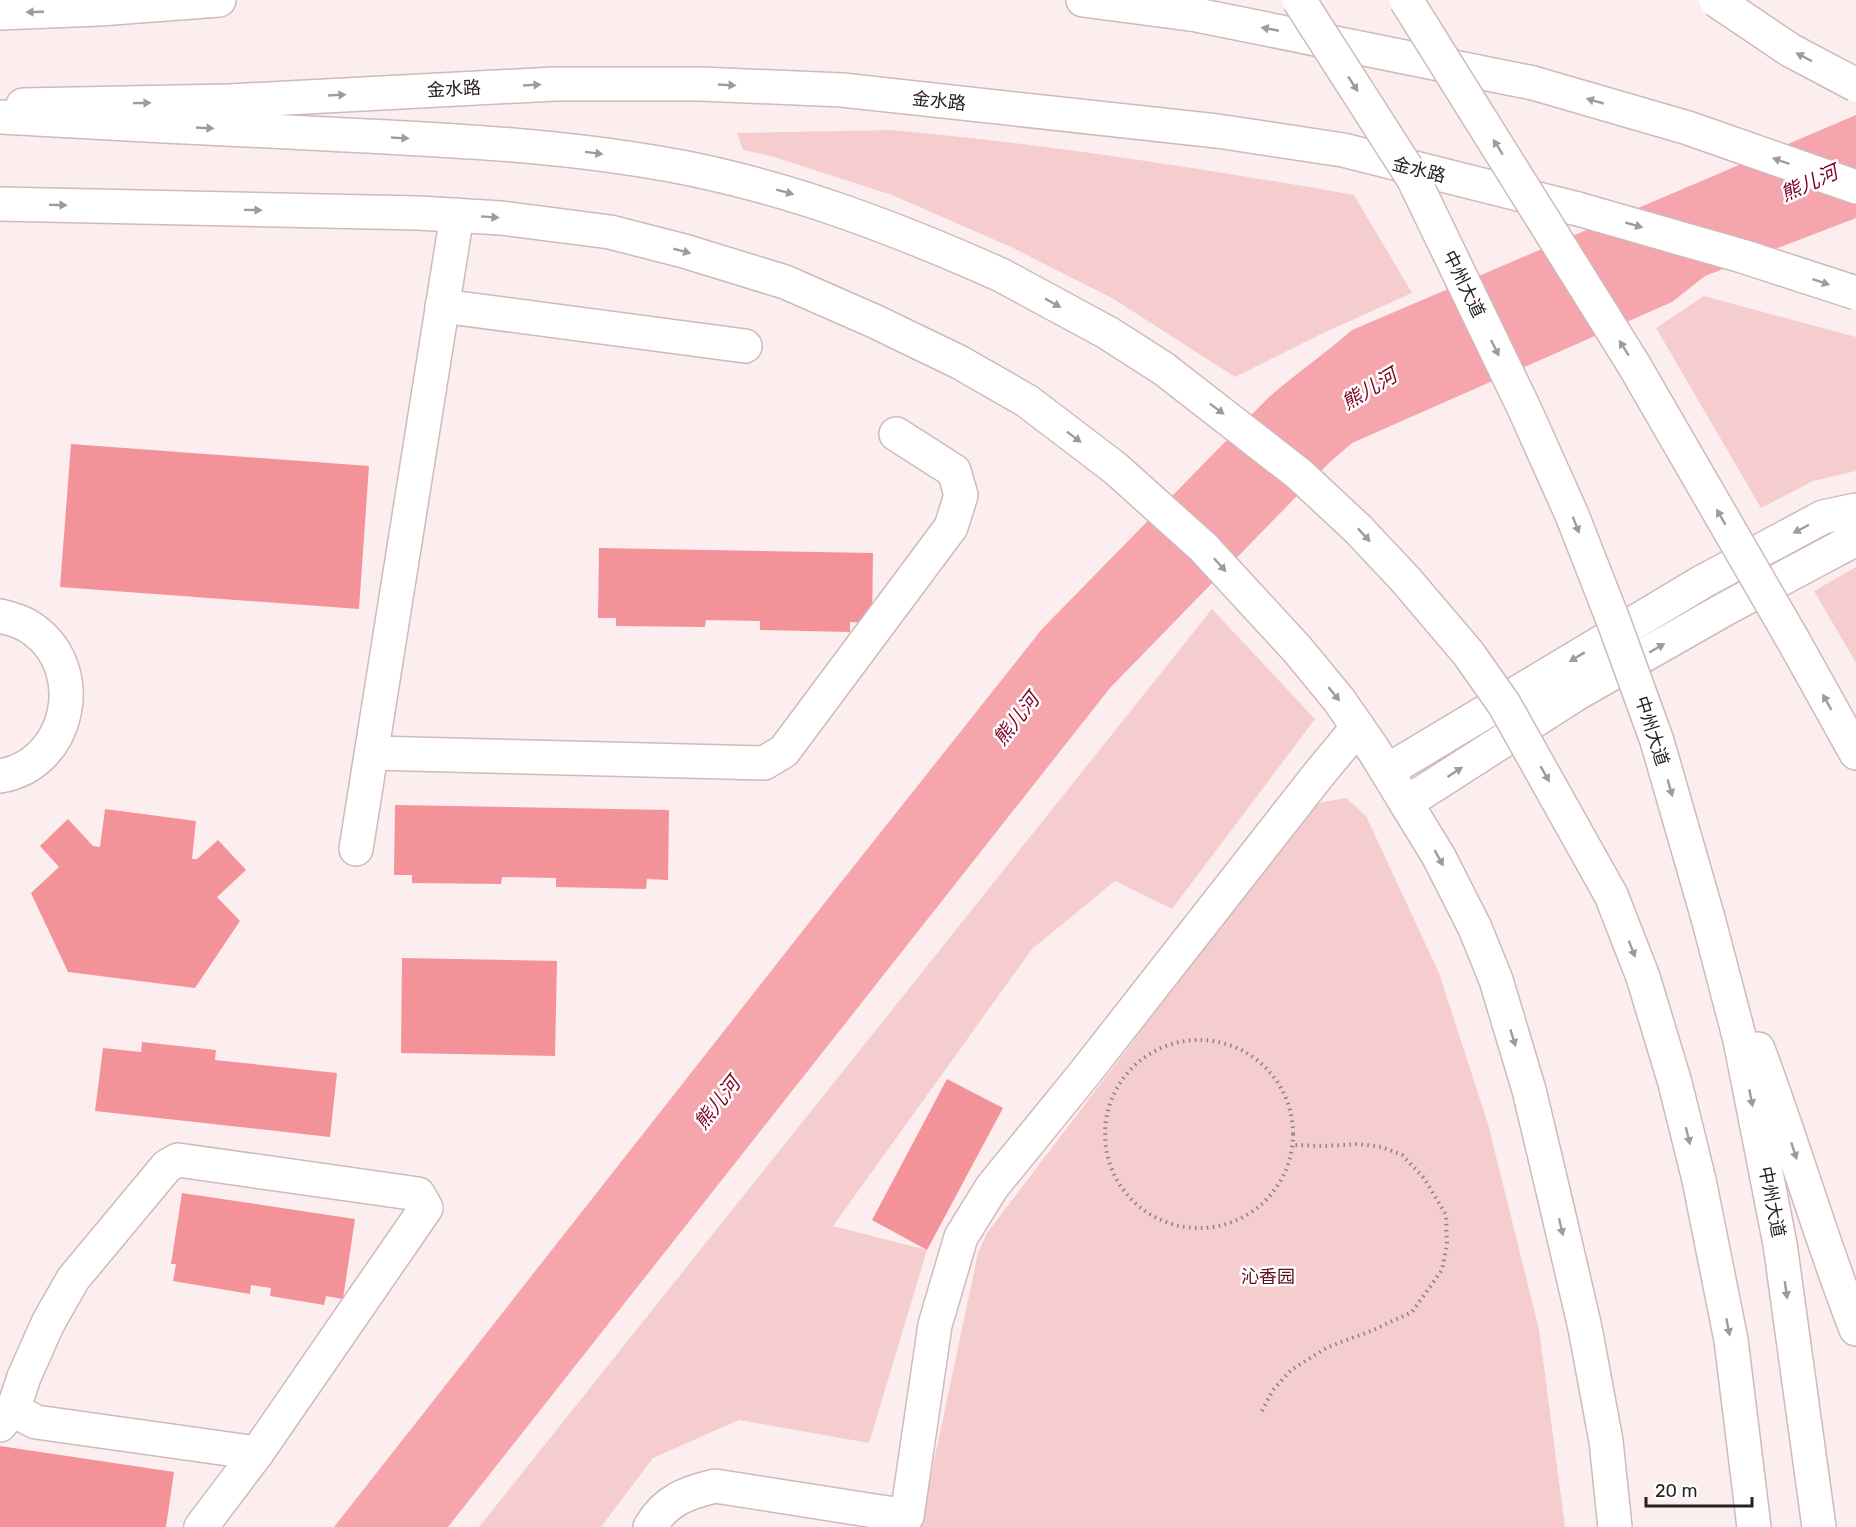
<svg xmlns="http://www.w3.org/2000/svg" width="1856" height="1527" font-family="Rubik,'Noto Sans SC',sans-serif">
<rect width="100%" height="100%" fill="#fceeee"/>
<!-- green -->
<g fill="#f6cdcf">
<path d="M890,130C1047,144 1200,168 1354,195L1412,293L1319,335L1235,377L1112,298L1011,247L892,195L771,156L743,150L737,133Z"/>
<polygon points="1704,296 1856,337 1856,471 1813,481 1761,508 1656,328"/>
<polygon points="1856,567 1856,663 1814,591"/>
<polygon points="1212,609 1315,719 1172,909 1115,881 1032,949 833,1226 927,1250 869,1443 739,1420 653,1458 601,1527 479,1527"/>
<polygon points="1346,798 1366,816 1439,973 1488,1124 1539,1329 1565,1527 920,1527 978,1253 987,1233 1302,819 1318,803"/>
</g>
<!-- water -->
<path fill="#f5a5ab" d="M1856,115V218L1705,276L1672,302L1352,443L1329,463L1110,688L448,1527H334L823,905L1042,629L1268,398C1295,374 1325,354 1352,330Z"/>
<!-- building -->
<g fill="#f4929a">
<polygon points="71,444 369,466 359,609 60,587"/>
<polygon points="599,548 873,553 872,623 850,622 850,632 760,630 760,621 706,620 705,627 616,626 616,618 598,618"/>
<polygon points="395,805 669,810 668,880 647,879 646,889 556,887 556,878 502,877 501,884 412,883 412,875 394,875"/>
<polygon points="105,809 196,821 192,859 197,859 218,840 246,870 217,897 240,921 195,988 68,972 31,893 59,867 40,846 68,819 93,846 100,847"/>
<polygon points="402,958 557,961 555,1056 401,1053"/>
<polygon points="142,1042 216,1050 215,1060 337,1073 330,1137 95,1111 103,1048 141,1052"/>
<polygon points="947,1079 1003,1108 927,1250 872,1220"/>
<polygon points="182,1193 355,1219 343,1299 326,1296 324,1305 270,1296 271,1288 251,1285 250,1294 173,1281 176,1264 171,1264"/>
<polygon points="0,1446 174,1472 166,1527 0,1527"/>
</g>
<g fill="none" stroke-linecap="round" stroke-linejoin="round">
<defs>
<g id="minor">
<polyline points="0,204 418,213 501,218 610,232 684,251 785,282 874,321 959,362 1027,401 1115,468 1203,547 1297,649 1339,700 1373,749 1439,857 1475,928 1496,980 1529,1090 1555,1199 1585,1328 1606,1441 1615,1527"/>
<polyline points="442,306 745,346"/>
<path d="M0,616C12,619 24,622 34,630C90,671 69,765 0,776"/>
<polyline points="372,753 764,763 784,751 951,527 961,495 954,471 896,434"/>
<polyline points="1387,771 1702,582 1823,517 1856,510"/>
<polyline points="1406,803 1576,694 1725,609 1856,539"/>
<polyline points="356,849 457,215"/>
<polyline points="13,1410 36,1422 257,1453"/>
<polyline points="0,1425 13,1410 24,1377 48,1323 73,1279 167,1166 178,1160 418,1194 426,1208 257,1453 201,1527"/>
<path d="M650,1527C666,1500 686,1493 715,1486L907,1516L935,1325L961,1237L992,1187L1084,1074L1319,774L1358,727"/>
</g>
<g id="major">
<polyline points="1083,0 1197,15 1533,83"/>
<polyline points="0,13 99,9 219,0"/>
<polyline points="23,105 229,101 555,84 701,84 842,90 1217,131 1343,150 1578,209"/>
</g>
<g id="highway">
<path d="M0,117C109,123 219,129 328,134C448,140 568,145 686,168C796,190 900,230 1001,275"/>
<polyline points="1793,640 1856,753"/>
<polyline points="1611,895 1643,977 1675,1083 1699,1180 1731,1340 1754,1527"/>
<polyline points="1708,918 1740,1040 1780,1244 1819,1527"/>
<path d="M1758,1049C1793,1142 1820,1237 1856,1329"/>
</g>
</defs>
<!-- minor casing -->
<use href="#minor" stroke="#d0b9ba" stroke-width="36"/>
<!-- major casing -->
<use href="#major" stroke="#d0b9ba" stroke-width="36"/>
<!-- highway casing -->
<use href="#highway" stroke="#d0b9ba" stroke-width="36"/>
<!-- path -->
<g stroke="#8d8282" stroke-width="4" stroke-dasharray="1.5 4.5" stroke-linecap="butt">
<circle cx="1199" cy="1134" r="94"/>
<polyline points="1262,1411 1273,1390 1291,1370 1328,1347 1371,1331 1412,1312 1442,1270 1447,1244 1446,1215 1424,1178 1402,1155 1382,1147 1358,1144 1325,1146 1293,1145"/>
</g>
<!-- minor -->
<use href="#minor" stroke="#fff" stroke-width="33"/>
<!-- major -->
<use href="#major" stroke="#fff" stroke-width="33"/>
<!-- highway -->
<use href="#highway" stroke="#fff" stroke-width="33"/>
<defs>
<g id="major-bridge">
<polyline points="1533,83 1688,128 1856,187"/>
<polyline points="1578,209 1742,256 1856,293"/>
</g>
<g id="highway-bridge">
<polyline points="1299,0 1413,178 1524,408 1572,515 1615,625 1657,741 1708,918"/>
<polyline points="1406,0 1634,365 1793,640"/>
<polyline points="1716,0 1790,50 1856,85"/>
<polyline points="1001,275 1108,333 1164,369 1299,474 1358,529 1405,579 1468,653 1504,704 1611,895"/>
</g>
</defs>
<!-- major-bridge casing -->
<use href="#major-bridge" stroke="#d0b9ba" stroke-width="36" stroke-linecap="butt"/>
<!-- highway-bridge casing -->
<use href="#highway-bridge" stroke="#d0b9ba" stroke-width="36" stroke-linecap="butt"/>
<!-- major-bridge -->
<use href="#major-bridge" stroke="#fff" stroke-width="33"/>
<!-- highway-bridge -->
<use href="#highway-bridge" stroke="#fff" stroke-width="33"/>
</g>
<!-- one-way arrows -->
<defs><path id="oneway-solid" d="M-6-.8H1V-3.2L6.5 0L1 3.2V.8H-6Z" transform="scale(1.5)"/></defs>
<g fill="#9f9b9b">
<use href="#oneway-solid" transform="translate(35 12) rotate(178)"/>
<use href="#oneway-solid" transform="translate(1270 29) rotate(-169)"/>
<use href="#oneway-solid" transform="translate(1804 57) rotate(-152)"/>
<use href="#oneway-solid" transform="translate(1353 84) rotate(57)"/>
<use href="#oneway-solid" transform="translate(532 85) rotate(-3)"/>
<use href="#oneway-solid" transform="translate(727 85) rotate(3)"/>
<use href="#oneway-solid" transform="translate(337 95) rotate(-3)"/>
<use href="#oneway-solid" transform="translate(1595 101) rotate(-164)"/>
<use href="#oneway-solid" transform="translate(142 103) rotate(-1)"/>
<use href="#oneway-solid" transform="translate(205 128) rotate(3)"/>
<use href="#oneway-solid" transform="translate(400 138) rotate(3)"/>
<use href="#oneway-solid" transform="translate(1498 147) rotate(-122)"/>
<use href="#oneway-solid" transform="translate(594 153) rotate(7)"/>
<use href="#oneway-solid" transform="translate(1781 161) rotate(-161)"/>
<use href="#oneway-solid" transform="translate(785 192) rotate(15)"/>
<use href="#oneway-solid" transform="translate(58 205) rotate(1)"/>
<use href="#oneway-solid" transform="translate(253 210) rotate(1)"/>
<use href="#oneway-solid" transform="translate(490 217) rotate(4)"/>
<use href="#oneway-solid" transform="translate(1634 225) rotate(16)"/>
<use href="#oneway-solid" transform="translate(682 251) rotate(15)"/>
<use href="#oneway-solid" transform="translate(1821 282) rotate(18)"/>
<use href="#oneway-solid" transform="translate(1053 303) rotate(29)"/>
<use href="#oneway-solid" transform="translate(1495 348) rotate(64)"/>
<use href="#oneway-solid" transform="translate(1624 348) rotate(-122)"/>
<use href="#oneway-solid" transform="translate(1217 409) rotate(37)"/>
<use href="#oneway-solid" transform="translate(1074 437) rotate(37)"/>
<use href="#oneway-solid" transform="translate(1721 517) rotate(-120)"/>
<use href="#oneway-solid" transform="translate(1576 525) rotate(69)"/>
<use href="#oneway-solid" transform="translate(1801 529) rotate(152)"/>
<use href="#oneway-solid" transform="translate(1364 535) rotate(47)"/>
<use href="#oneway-solid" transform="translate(1220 565) rotate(48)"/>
<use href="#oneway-solid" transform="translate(1657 648) rotate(-30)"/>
<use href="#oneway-solid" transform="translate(1577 657) rotate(149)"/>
<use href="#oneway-solid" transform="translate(1334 694) rotate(51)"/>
<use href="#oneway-solid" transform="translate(1827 702) rotate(-119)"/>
<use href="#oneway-solid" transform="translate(1455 772) rotate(-33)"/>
<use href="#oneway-solid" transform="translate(1545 774) rotate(60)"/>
<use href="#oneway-solid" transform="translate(1670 788) rotate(74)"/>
<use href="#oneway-solid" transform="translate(1439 858) rotate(61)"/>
<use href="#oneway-solid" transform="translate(1632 949) rotate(69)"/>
<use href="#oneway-solid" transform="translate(1513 1038) rotate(73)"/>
<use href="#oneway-solid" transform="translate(1751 1098) rotate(79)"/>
<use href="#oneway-solid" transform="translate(1688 1136) rotate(76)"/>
<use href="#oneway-solid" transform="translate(1794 1151) rotate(72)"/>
<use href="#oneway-solid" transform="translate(1561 1227) rotate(77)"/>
<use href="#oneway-solid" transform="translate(1786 1290) rotate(82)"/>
<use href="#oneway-solid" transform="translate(1728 1327) rotate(79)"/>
</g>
<g text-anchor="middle" stroke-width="5" stroke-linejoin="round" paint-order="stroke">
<!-- street labels -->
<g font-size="18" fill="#292121" stroke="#fff">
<text transform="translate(454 89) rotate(-3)" y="6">金水路</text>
<text transform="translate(939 101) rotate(6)" y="6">金水路</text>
<text transform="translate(1419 170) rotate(14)" y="6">金水路</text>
<text transform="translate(1464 284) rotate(64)" y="6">中州大道</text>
<text transform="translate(1652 731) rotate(72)" y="6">中州大道</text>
<text transform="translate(1772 1202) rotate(79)" y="6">中州大道</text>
</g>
<!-- park labels -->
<g font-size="18" fill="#630a1f" stroke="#fff">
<text x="1268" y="1283">沁香园</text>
</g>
<!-- water labels -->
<g font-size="20" font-style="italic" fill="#7c0025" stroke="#fff">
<text transform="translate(1809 183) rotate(-24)" y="7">熊儿河</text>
<text transform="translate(1369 389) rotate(-31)" y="7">熊儿河</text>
<text transform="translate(1016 719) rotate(-52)" y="7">熊儿河</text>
<text transform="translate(717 1103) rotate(-52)" y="7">熊儿河</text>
</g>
</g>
<!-- scale -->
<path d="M1646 1497v9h106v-9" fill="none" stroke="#292121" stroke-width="3"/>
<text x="1655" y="1497" font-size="18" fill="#292121" stroke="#ffffff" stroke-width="4.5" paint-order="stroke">20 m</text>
</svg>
